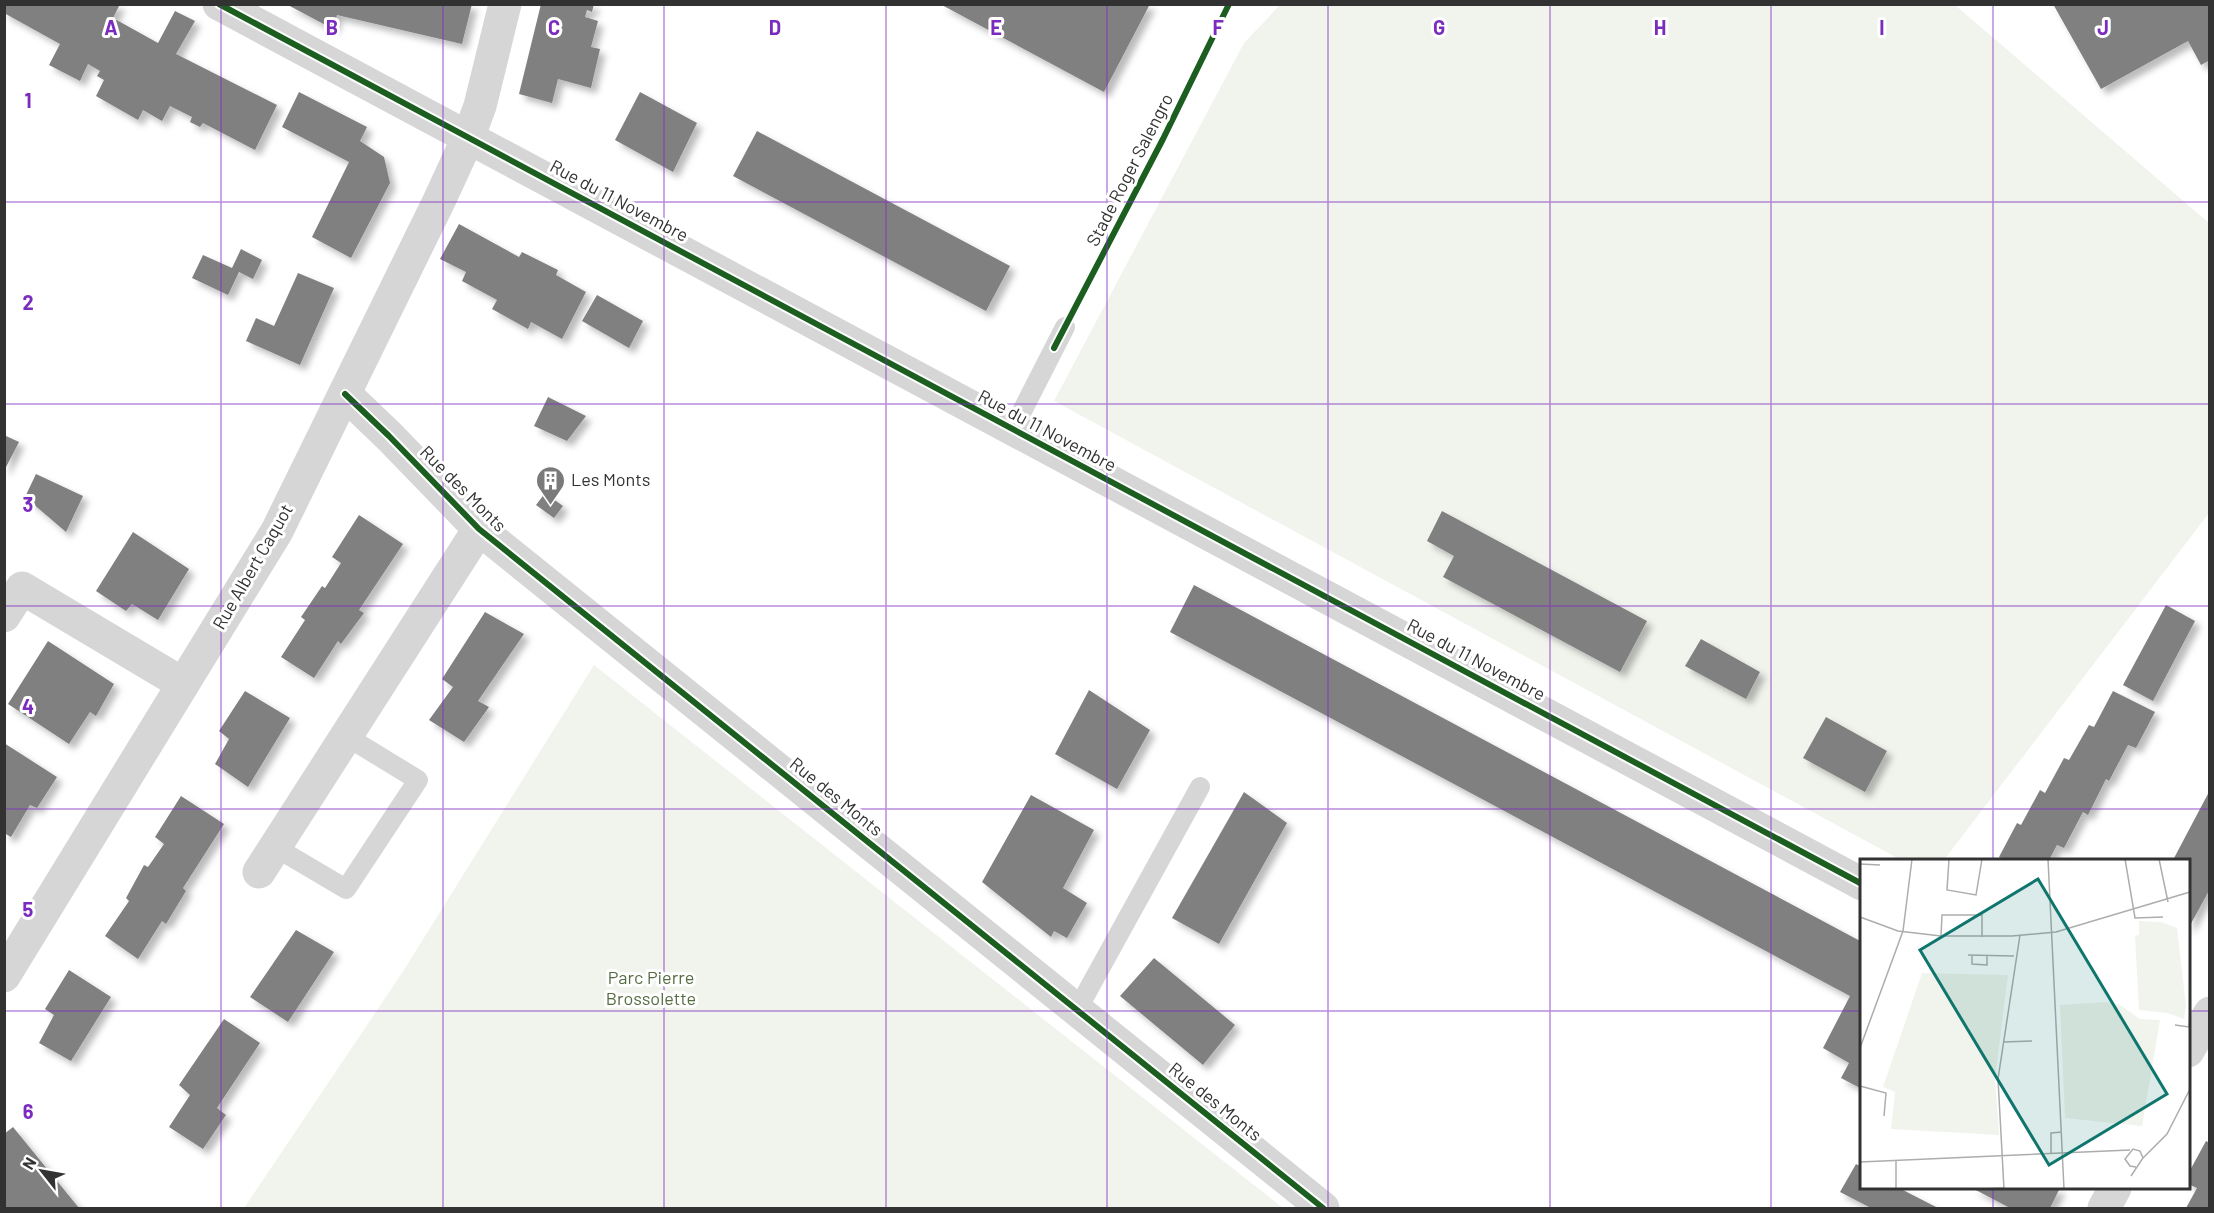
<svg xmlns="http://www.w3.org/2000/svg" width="2214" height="1213" font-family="Barlow,sans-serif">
<defs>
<filter id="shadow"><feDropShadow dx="5.5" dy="5.5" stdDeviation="3" flood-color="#0004"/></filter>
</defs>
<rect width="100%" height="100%" fill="#fff"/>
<!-- green -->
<g fill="#f1f4ed">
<polygon points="1280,5 1955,5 2209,223 2209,513 1944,860 1901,860 1054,401 1244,43"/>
<polygon points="594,665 1283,1208 244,1208 402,973"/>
</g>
<!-- building -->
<g fill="#808080" filter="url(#shadow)">
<polygon points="4,4 120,4 113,18 158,43 175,11 195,21 176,54 277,105 255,150 203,123 200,127 190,122 192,117 170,106 162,121 143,110 138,120 96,96 104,80 97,76 100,71 88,64 80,81 49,65 60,44 4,13"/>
<polygon points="286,4 472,4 462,44 337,15 333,29"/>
<polygon points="541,4 594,4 592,12 587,10 585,17 598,21 591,47 600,49 591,88 558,79 552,103 519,94"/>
<polygon points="940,4 1150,4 1104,92"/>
<polygon points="2053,4 2210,4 2210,60 2201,65 2188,41 2101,89"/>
<polygon points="299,92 367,127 360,141 384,157 390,183 351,258 312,237 349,162 282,127"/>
<polygon points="640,92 697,123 673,172 615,140"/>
<polygon points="757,131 1010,266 986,311 733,176"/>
<polygon points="459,224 519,257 522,252 558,270 556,275 586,292 562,339 531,322 528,329 492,309 497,300 462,281 466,272 440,259"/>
<polygon points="241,249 262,260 253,279 239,272 228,295 192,278 203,255 232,268"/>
<polygon points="298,273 334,288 300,365 246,341 256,318 274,326"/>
<polygon points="597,295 643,321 629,348 582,321"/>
<polygon points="548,397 586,416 567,441 534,426"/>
<polygon points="4,435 19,442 4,471"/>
<polygon points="36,474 83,496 66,532 25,497"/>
<polygon points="545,493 563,506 554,518 536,505"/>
<polygon points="1442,511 1647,621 1620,672 1443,577 1454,556 1427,541"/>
<polygon points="359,515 403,544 359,610 364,613 341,644 338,641 314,678 281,657 305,620 301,617 322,586 325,588 341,563 332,557"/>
<polygon points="133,532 189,569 158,620 132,604 126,611 96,591"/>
<polygon points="1194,585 1862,942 1862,1089 1841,1078 1849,1063 1823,1048 1850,996 1170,632"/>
<polygon points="2166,605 2195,621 2153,701 2123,685"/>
<polygon points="485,612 524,634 478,701 489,707 464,742 429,720 453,687 442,679"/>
<polygon points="1701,639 1760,672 1746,699 1685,666"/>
<polygon points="48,641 114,684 96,716 90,712 69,744 8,704"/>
<polygon points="1089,690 1150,730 1117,789 1055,754"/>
<polygon points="245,691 290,718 248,787 215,764 229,739 219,731"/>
<polygon points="2113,691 2155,712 2136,748 2128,745 2109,781 2106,779 2088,815 2083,812 2064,848 2057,845 2049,860 2005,860 1999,857 2017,823 2021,825 2040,790 2045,793 2064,758 2069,760 2089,725 2094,727"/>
<polygon points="1826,717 1887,751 1865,792 1803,758"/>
<polygon points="4,743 57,777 37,808 30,805 11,837 4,833"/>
<polygon points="2210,790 2210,889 2188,929 2188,860 2173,860"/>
<polygon points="1244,792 1287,823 1219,944 1172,918"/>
<polygon points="1031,795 1094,830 1063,888 1087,903 1067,938 1054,931 1051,937 982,882"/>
<polygon points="181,796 224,824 183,888 186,891 166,924 162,921 138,959 105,936 129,901 126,898 144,865 148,867 164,844 155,837"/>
<polygon points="296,930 334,952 288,1022 250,997"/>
<polygon points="1154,958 1235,1025 1203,1065 1120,996"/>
<polygon points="69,970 111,997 71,1061 39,1043 54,1015 45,1009"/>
<polygon points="224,1019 260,1043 217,1108 226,1115 203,1149 169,1127 190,1095 179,1085"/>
<polygon points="13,1127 70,1197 79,1208 4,1208 4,1134"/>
<polygon points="2206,1141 2210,1143 2210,1208 2186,1208 2197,1188 2188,1184 2188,1174"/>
<polygon points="1856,1164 1862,1167 1862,1188 1899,1188 1938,1208 1871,1208 1840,1192"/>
<polygon points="1972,1188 2060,1188 2050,1208 2010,1208"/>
</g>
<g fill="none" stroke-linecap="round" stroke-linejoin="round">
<!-- service -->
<g stroke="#d6d6d6" stroke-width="20">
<polyline points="1013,429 1065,327"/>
<polyline points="275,847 346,889 418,780 346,736"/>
<polyline points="1077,1010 1200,787"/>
</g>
<!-- minor -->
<g stroke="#d6d6d6" stroke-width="33">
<polyline points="219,4 1862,884"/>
<polyline points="345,394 389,436 479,529 1323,1208"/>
<polyline points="4,616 22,588 183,684"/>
<polyline points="259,872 479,529"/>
<polyline points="4,976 277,531 439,201 468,138 480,106 505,4"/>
<polyline points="2188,1051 2210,1013"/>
<polyline points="2104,1208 2115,1188"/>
</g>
<defs>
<g id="cycleway">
<polyline points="219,4 1862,884"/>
<polyline points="1054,348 1163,139 1229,4"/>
<polyline points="345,394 389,436 479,529 1323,1208"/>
</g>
</defs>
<!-- cycleway casing -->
<use href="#cycleway" stroke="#fff" stroke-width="10"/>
<!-- cycleway -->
<use href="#cycleway" stroke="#1b5e20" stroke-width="6"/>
</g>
<!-- grid -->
<path fill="none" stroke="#7b2cbf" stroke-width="1.5" stroke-opacity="0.55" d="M221,4V1208M443,4V1208M664,4V1208M886,4V1208M1107,4V1208M1328,4V1208M1550,4V1208M1771,4V1208M1993,4V860M4,202H2210M4,404H2210M4,606H2210M4,809H2210M4,1011H1862M2188,1011H2210M1993,1188V1208"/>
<!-- icons -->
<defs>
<symbol id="building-pin" viewBox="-11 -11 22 30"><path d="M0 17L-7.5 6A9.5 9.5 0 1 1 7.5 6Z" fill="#7a7a7a" stroke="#fff"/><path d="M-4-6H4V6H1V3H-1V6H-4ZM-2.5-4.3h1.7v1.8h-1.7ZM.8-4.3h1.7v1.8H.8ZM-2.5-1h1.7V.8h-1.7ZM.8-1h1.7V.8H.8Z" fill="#fff"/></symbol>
</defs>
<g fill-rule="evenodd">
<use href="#building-pin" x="534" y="464" width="33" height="45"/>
</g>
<g text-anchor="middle" stroke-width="6" stroke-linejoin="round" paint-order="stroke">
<!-- street labels -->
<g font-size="18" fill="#323232" stroke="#fff">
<text transform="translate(1130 170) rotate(-63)" y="6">Stade Roger Salengro</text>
<text transform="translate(619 201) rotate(28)" y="6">Rue du 11 Novembre</text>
<text transform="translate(1047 431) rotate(28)" y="6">Rue du 11 Novembre</text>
<text transform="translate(463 489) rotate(45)" y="6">Rue des Monts</text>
<text transform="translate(253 567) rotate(-60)" y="6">Rue Albert Caquot</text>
<text transform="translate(1476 660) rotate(28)" y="6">Rue du 11 Novembre</text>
<text transform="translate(836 797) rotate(39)" y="6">Rue des Monts</text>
<text transform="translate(1215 1102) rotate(39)" y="6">Rue des Monts</text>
</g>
<!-- poi labels -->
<g font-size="18" fill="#323232" stroke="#fff" text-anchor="start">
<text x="571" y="486">Les Monts</text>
</g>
<!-- park labels -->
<g font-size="18" fill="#566c42" stroke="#fff">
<text x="651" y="984">Parc Pierre<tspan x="651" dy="21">Brossolette</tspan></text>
</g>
</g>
<!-- overview -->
<g transform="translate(1860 859)">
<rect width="330" height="330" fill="#fff"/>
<path d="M279,62L301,63L317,69L326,147L324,160L307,154L279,151L275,77L279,76ZM62,114L148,116L135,219L139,276L31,270L35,233L23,228ZM246,143L260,146L280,160L300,161L282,267L205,259L200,146Z" fill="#f1f4ed"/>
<path fill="none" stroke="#adadad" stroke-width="1.5" d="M89,0L87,31L116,36L122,0M188,0L204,330M265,0L275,59L303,58M299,0L308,43M0,5L20,6M0,58L38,72L81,77H152L196,73L330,33M81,77L82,56H122V78M108,96L154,97M112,96V105L127,106V96M315,166L329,168L330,156M143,183L172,182M0,189L43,72L52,0M0,227L26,234L24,257M191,294V274L202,273M283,299L307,275L330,230M0,303L270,291M271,317L283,299L280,292L273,290L265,300L270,307L276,308M36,330V302M122,330L144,329M144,330L138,220L160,76"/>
<path fill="#0f766e" fill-opacity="0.15" stroke="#0f766e" stroke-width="3" d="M178,20L307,235L189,306L60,91Z"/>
<rect width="330" height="330" fill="none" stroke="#323232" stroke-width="3"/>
</g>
<g font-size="20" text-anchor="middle" font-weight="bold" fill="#7b2cbf" stroke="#fff" stroke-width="6" stroke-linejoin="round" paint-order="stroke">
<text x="111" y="35">A</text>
<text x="332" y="35">B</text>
<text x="554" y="35">C</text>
<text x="775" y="35">D</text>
<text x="996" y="35">E</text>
<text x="1218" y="35">F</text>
<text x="1439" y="35">G</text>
<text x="1660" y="35">H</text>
<text x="1882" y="35">I</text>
<text x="2103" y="35">J</text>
<text x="28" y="108">1</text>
<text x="28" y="310">2</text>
<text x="28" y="512">3</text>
<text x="28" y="714">4</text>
<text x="28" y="917">5</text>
<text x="28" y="1119">6</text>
</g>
<!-- border -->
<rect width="2214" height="1213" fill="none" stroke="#323232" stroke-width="12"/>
<!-- north arrow -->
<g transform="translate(42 1171) rotate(301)" stroke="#ffffff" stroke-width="4.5" paint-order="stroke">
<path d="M0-4.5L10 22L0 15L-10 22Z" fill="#323232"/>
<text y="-9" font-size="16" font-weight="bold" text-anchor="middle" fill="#323232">N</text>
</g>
</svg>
